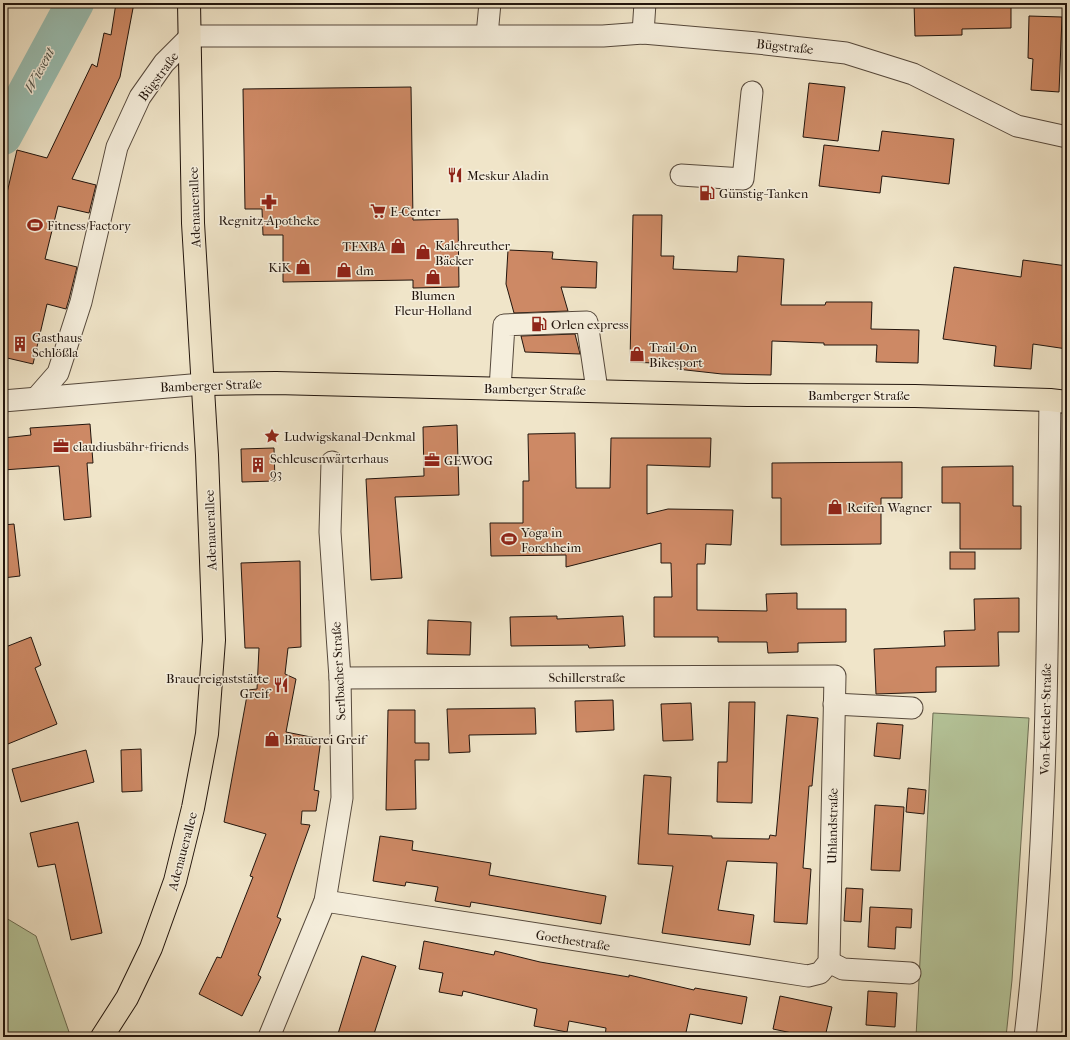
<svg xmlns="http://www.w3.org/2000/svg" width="1070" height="1040" font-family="'IM FELL French Canon',serif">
<rect width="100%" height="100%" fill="#f0e5c9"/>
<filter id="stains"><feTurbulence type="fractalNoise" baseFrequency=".005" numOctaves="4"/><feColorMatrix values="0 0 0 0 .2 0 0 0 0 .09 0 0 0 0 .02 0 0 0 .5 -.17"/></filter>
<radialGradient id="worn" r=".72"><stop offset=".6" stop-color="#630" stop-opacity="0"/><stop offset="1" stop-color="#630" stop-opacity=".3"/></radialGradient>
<!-- green -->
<g fill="#b5c59a" stroke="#6c6d54">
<polygon points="933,713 1029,718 1012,980 1006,1037 916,1037"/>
<polygon points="3,918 6,918 36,936 69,1032 64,1037 3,1037"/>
</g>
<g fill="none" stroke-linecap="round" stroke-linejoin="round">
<!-- river -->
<polyline stroke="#9abfb3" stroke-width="38" points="3,136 75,3"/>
</g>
<!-- building -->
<g fill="#cd8965" stroke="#22150d">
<polygon points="116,3 134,3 120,77 72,179 96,185 89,213 58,206 45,259 77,267 69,299 66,309 47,304 33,364 3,357 3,210 17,150 47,158 92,64 97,67 104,33 111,35"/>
<polygon points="914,3 1011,3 1011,28 962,29 962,35 915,36"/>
<polygon points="1029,16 1062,17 1059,92 1031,90 1033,59 1028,58"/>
<polygon points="809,83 845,87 838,141 803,137"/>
<polygon points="411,87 413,220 458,219 459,287 413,288 413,280 283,282 283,235 263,235 262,209 245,209 243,89"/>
<polygon points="882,131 954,139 949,184 882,176 880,193 819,186 824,145 879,151"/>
<polygon points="633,215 662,215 661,256 674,256 673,269 737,272 738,256 784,259 781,305 825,305 826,302 872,302 871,329 919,330 918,363 876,362 877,345 824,345 824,343 772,341 771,375 722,374 677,369 677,364 630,362"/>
<polygon points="508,250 553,252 552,259 597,262 596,288 561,287 568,311 514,313 506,284"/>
<polygon points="1023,260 1067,266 1067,349 1033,344 1031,369 994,366 996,346 943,339 954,267 1021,277"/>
<polygon points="575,334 580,354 525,352 521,336"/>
<polygon points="90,424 93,463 87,463 91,517 64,520 59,466 3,470 3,438 31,435 30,428"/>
<polygon points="457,425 459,495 395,497 402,578 371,580 366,479 424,476 423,427"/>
<polygon points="575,433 576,488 610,488 611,438 711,438 710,467 647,465 647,514 668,509 733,510 731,545 706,544 705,564 697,564 697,610 767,611 766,594 797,593 797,609 846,609 846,642 798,643 798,652 768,653 767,642 718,642 718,637 654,637 654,597 672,597 671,563 661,563 661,543 566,567 566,555 491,556 490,523 523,523 523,481 529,481 528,434"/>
<polygon points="274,448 275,481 242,482 241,449"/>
<polygon points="902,462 902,498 881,498 881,544 781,545 781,498 772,498 772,463"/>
<polygon points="1013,466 1013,506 1021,506 1021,549 960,549 960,503 942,503 942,467"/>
<polygon points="14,524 20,576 3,578 3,525"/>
<rect x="950" y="552" width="25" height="17"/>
<polygon points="300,561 301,647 288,648 285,674 296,679 286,732 321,739 314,790 319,791 316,811 302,811 301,824 310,825 277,917 281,919 258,975 261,977 242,1016 199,994 217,957 221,958 253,877 250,876 266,834 224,822 248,690 257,689 259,648 245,648 241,563"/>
<polygon points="1019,598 1019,632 998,632 999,666 936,667 936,692 876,694 874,649 945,646 944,631 975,630 974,599"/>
<polygon points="557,616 557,619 623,616 625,646 589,648 588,645 511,646 510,617"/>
<polygon points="428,620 471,622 470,655 427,654"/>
<polygon points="31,637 41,665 35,668 57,724 3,746 3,648"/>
<polygon points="613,700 614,730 576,732 575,701"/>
<polygon points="729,702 755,702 752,803 717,802 718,762 727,762"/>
<polygon points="691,703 693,740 663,741 661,704"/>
<polygon points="535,708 536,734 469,735 470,752 449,753 447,709"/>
<polygon points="388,710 415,710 415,743 429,743 429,760 415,760 416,809 386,810"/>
<polygon points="787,715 818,718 812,786 809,786 803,868 811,869 807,924 774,922 777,863 727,861 718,910 754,915 750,945 662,933 673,866 638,864 644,775 671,777 668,834 712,836 712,838 769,839 770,835 776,836"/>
<polygon points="877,723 903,725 900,759 874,756"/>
<polygon points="141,749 142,791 122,792 121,750"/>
<polygon points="86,750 94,782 21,802 12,769"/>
<polygon points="908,788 926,790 924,814 906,812"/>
<polygon points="875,805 904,807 900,871 871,870"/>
<polygon points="78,822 102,933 71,940 55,864 38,867 30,833"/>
<polygon points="380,836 413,841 412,850 491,863 489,875 606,896 601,924 471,902 470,907 435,901 438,887 406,882 405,886 373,881"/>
<polygon points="846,888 863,889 861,922 844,921"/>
<polygon points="870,907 912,909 911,928 896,927 895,949 868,947"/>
<polygon points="424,941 494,955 495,951 540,962 629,977 629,975 694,990 695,988 747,997 742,1024 690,1014 685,1037 605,1037 606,1028 569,1021 567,1032 534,1026 537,1009 463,991 462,996 439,992 443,973 419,969"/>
<polygon points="362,956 396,966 373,1037 337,1037"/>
<polygon points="868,991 897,993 895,1027 866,1025"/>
<polygon points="780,996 832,1007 825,1037 811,1037 773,1029"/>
</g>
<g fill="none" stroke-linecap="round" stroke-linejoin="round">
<defs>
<g id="minor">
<polyline points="643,33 645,3"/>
<polyline points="487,35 490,3"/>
<polyline points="681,175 743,179 752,92"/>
<polyline points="500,389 504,325 587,322 597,390"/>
<polyline points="37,397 58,373 70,336 81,302 117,147 140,97 164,63 191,36 603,36 643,33 757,43 846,53 913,74 1017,126 1067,137"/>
<polyline points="3,401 203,384"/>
<polyline points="834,704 912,708"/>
<polyline points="325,901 808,976 820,973 829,962 835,676 340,678"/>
<polyline points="829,962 843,969 910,973"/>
<polyline points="269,1037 325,901 342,798 340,678 330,532 332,462"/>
<path d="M1025,1037C1050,826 1047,612 1050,400"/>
</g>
<g id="major">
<polyline points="203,384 276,383 747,395 915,396 1050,400 1067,402"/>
<polyline points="102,1037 127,998 151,948 175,881 193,808 207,734 214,640 207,455 193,223 189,3"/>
</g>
</defs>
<!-- minor casing -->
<use href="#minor" stroke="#56493c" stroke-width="23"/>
<!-- major casing -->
<use href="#major" stroke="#22150d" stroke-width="24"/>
<!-- minor -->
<use href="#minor" stroke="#f5eedc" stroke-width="21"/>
<!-- major -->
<use href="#major" stroke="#f0e5c9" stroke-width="22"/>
</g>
<!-- icons -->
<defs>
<symbol id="restaurant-bare" viewBox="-9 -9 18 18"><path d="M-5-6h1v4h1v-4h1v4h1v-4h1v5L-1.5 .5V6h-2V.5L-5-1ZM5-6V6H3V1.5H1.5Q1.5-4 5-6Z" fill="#8f2418" stroke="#f5eedc" stroke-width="2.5" paint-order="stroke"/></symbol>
<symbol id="fuel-bare" viewBox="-9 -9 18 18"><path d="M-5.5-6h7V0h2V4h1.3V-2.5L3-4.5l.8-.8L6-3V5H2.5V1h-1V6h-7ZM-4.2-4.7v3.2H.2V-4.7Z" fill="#8f2418" stroke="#f5eedc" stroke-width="2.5" paint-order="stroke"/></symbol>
<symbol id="pharmacy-bare" viewBox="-9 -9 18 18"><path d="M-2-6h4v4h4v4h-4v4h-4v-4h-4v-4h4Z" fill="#8f2418" stroke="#f5eedc" stroke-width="2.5" paint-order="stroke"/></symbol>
<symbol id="supermarket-bare" viewBox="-9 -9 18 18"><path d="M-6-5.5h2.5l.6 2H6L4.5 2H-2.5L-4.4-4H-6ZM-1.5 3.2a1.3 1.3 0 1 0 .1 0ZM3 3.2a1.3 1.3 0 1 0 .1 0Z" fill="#8f2418" stroke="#f5eedc" stroke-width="2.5" paint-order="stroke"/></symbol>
<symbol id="stadium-bare" viewBox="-9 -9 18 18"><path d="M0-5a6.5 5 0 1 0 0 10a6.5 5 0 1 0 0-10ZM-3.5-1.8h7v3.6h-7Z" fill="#8f2418" stroke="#f5eedc" stroke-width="2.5" paint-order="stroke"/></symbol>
<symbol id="shop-bare" viewBox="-9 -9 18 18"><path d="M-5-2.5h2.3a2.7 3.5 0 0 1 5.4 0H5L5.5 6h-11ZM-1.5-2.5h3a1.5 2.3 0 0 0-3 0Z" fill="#8f2418" stroke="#f5eedc" stroke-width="2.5" paint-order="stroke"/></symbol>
<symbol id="building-bare" viewBox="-9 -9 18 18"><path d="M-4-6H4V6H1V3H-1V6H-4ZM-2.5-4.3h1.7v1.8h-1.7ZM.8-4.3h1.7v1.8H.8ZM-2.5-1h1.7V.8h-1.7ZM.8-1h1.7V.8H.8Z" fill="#8f2418" stroke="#f5eedc" stroke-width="2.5" paint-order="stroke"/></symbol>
<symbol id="sight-bare" viewBox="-9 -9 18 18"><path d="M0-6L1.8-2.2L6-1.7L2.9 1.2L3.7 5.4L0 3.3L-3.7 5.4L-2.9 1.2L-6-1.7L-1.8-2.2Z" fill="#8f2418" stroke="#f5eedc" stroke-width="2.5" paint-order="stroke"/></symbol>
<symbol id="office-bare" viewBox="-9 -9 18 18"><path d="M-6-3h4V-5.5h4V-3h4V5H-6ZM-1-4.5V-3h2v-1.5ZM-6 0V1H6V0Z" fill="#8f2418" stroke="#f5eedc" stroke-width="2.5" paint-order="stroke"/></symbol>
</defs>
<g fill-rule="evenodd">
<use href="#restaurant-bare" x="444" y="164" width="22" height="22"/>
<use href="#fuel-bare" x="696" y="182" width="22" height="22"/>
<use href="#pharmacy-bare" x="258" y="191" width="22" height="22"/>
<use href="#supermarket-bare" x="367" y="200" width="22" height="22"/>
<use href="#stadium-bare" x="24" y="214" width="22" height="22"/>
<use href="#shop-bare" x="387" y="235" width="22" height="22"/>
<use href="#shop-bare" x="412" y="241" width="22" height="22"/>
<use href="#shop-bare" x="292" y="256" width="22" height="22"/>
<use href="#shop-bare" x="333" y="259" width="22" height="22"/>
<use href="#shop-bare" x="422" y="266" width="22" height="22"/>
<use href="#fuel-bare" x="528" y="313" width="22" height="22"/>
<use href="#building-bare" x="9" y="333" width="22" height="22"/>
<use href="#shop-bare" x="626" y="343" width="22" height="22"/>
<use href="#sight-bare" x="261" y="425" width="22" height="22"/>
<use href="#office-bare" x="50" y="435" width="22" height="22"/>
<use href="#office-bare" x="421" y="449" width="22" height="22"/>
<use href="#building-bare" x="247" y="454" width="22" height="22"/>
<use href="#shop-bare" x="824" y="496" width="22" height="22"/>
<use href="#stadium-bare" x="498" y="528" width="22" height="22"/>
<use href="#restaurant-bare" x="270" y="674" width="22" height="22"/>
<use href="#shop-bare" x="261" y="728" width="22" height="22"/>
</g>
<g text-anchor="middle" stroke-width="3" stroke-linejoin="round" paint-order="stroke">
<!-- street labels -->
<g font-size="13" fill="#22150d" stroke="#f5eedc">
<text transform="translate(785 46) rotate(6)" y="5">Bügstraße</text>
<text transform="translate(158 76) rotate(-53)" y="5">Bügstraße</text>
<text transform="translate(194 207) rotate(-92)" y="5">Adenauerallee</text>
<text transform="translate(211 385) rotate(-2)" y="5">Bamberger Straße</text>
<text transform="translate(535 389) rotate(1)" y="5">Bamberger Straße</text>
<text x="859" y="400">Bamberger Straße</text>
<text transform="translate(210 530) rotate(-92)" y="5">Adenauerallee</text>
<text transform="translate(338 671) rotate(-93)" y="5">Serlbacher Straße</text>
<text x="587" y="682">Schillerstraße</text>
<text transform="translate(1045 719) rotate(-89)" y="5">Von-Ketteler-Straße</text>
<text transform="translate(832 826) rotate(-89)" y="5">Uhlandstraße</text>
<text transform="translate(182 851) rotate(-75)" y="5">Adenauerallee</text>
<text transform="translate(573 940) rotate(9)" y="5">Goethestraße</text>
</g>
<!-- poi labels -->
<g font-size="13" fill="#22150d" stroke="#f5eedc" text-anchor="start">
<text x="467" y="180">Meskur Aladin</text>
<text x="719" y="198">Günstig-Tanken</text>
<text x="390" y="216">E-Center</text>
<text x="269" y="225" text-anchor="middle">Regnitz-Apotheke</text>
<text x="47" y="230">Fitness Factory</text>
<text x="435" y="250">Kalchreuther<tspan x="435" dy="15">Bäcker</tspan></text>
<text x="386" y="251" text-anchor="end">TEXBA</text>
<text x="291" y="272" text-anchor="end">KiK</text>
<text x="356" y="275">dm</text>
<text x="433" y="300" text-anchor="middle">Blumen<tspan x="433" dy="15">Fleur-Holland</tspan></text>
<text x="551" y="329">Orlen express</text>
<text x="32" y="342">Gasthaus<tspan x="32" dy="15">Schlößla</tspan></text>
<text x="649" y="352">Trail-On<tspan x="649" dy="15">Bikesport</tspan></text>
<text x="284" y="441">Ludwigskanal-Denkmal</text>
<text x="73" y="451">claudiusbähr+friends</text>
<text x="270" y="463">Schleusenwärterhaus<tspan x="270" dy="15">93</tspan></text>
<text x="444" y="465">GEWOG</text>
<text x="847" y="512">Reifen Wagner</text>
<text x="521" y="537">Yoga in<tspan x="521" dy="15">Forchheim</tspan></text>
<text x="269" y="683" text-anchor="end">Brauereigaststätte<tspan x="269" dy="15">Greif</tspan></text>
<text x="284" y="744">Brauerei Greif</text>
</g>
<!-- water labels -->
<g font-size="14" font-style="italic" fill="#4c5047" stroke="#f5eedc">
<text transform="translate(39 70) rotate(-62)" y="5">Wiesent</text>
</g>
</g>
<!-- margin -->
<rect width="1070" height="1040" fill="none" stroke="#f0e5c9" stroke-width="16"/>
<rect x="4" y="4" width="1062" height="1032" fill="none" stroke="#22150d" stroke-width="2"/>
<rect x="8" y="8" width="1054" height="1024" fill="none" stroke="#22150d"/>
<rect width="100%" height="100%" filter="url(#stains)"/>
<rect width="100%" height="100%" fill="url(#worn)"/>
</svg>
